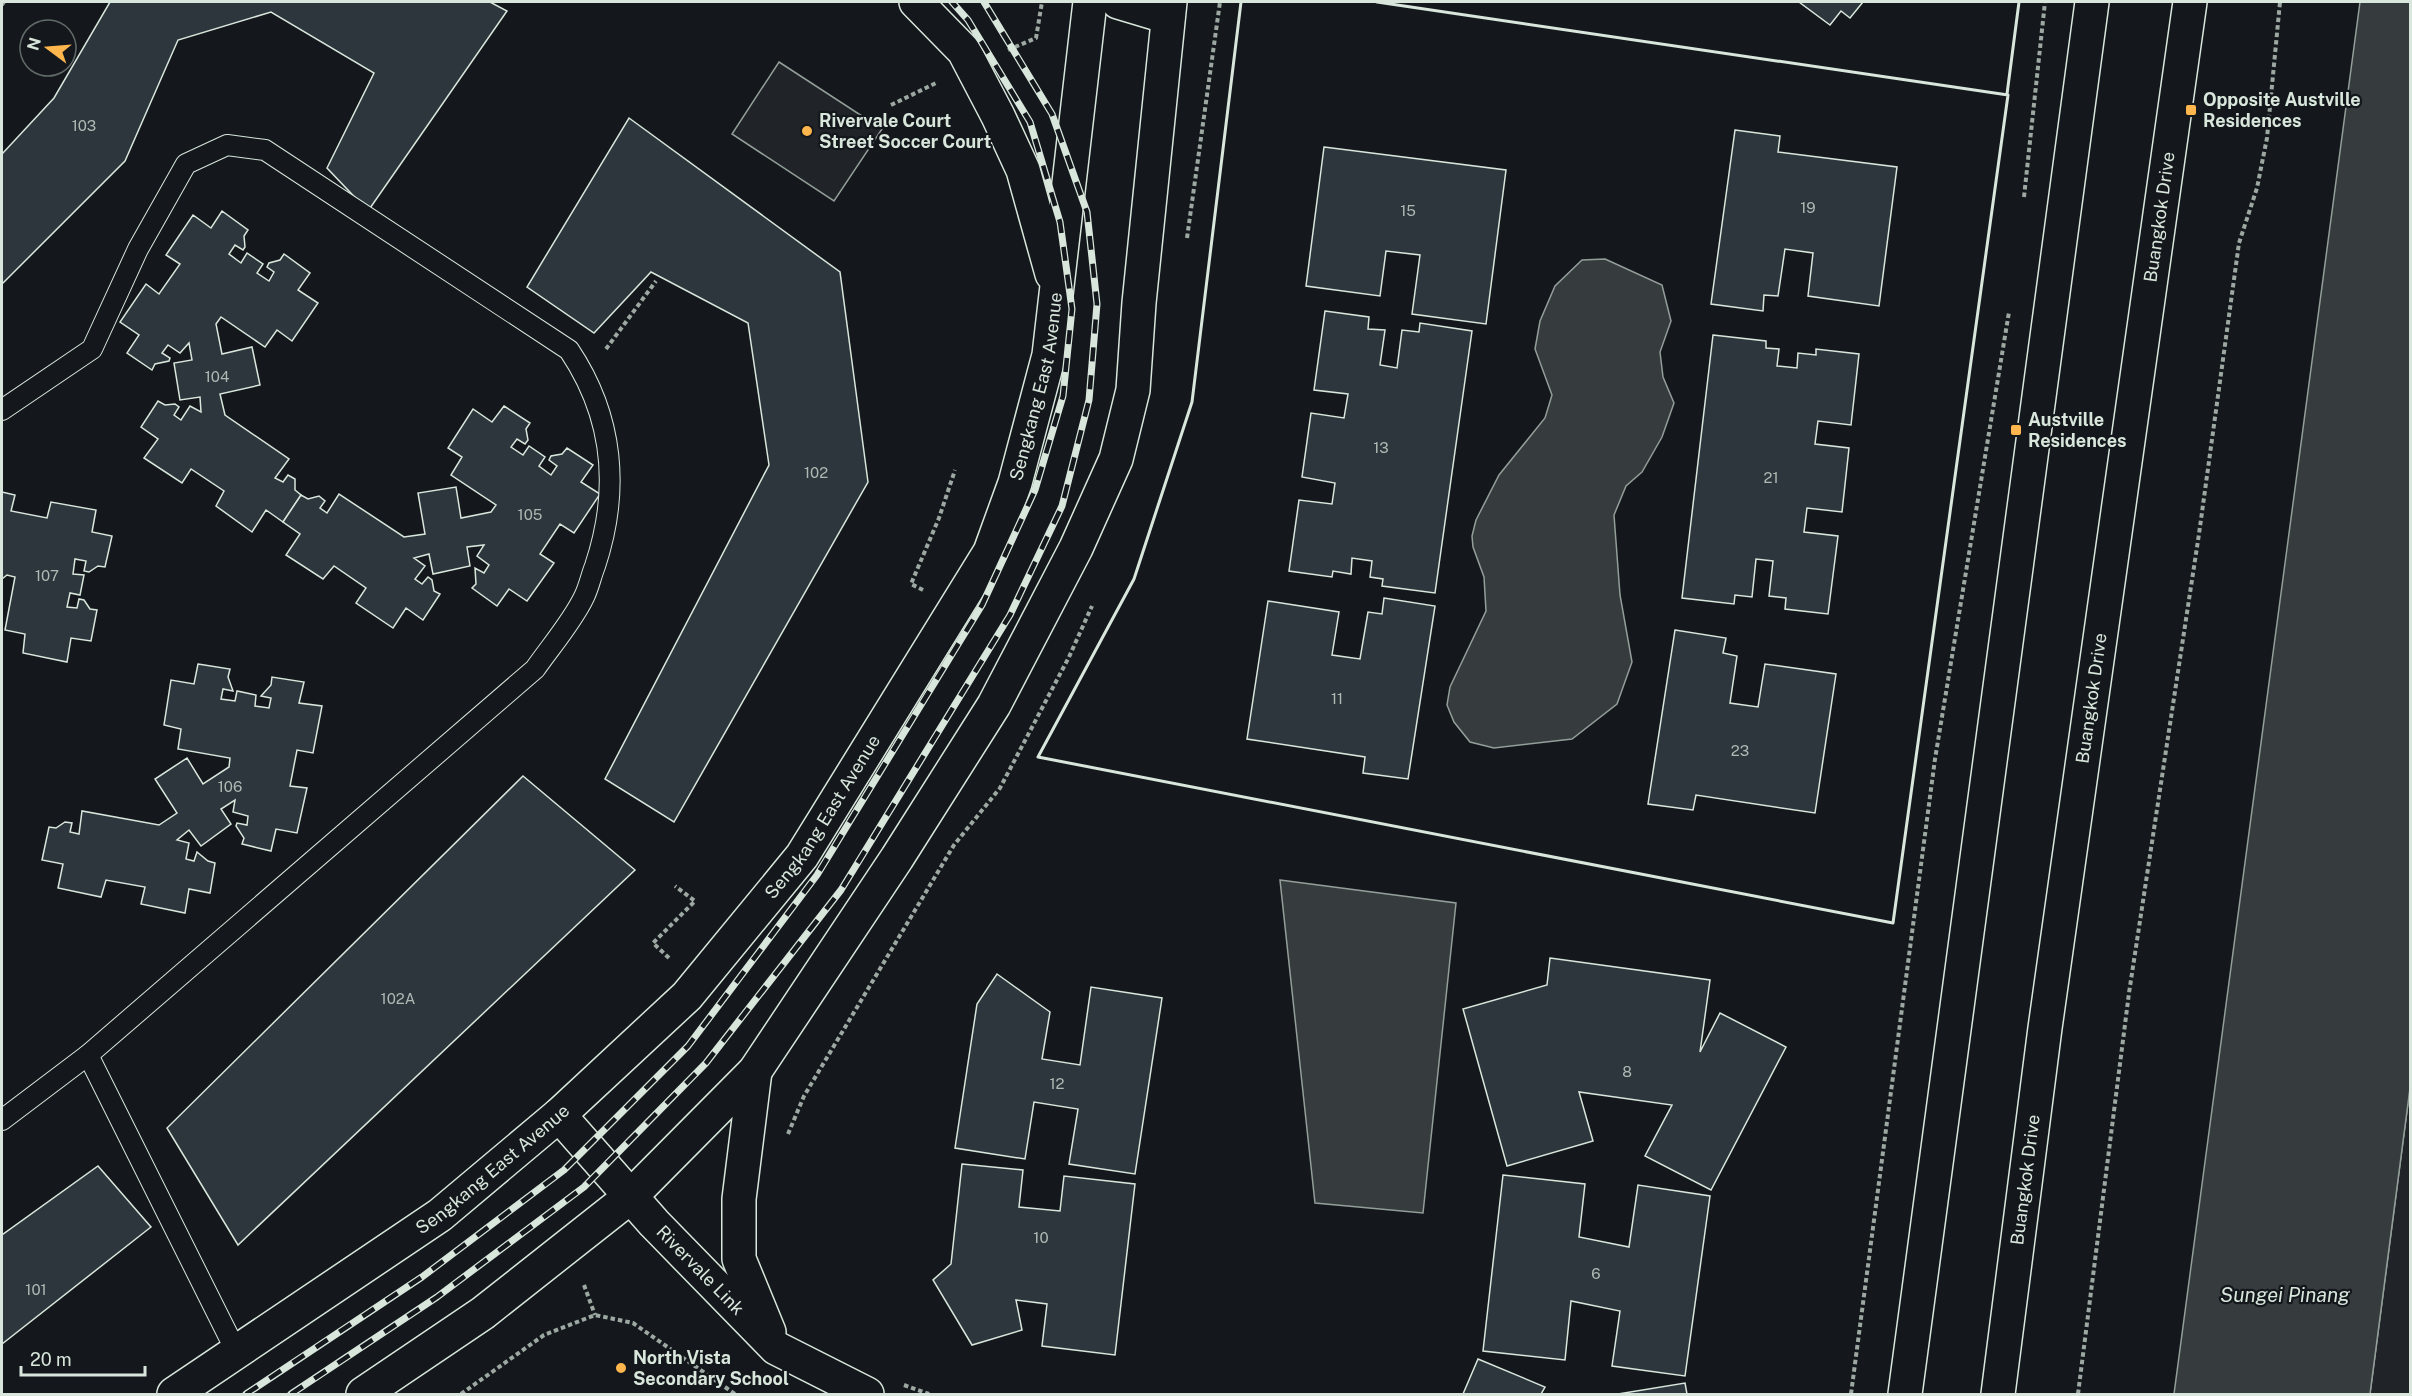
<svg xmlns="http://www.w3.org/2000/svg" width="2412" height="1396" font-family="'Public Sans',sans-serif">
<rect width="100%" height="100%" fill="#14181c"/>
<!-- green -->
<g fill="#202428" stroke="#939e99" stroke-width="1.5">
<polygon points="779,62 882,129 834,201 732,134"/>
<polygon points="2410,1088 2410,1394 2370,1394"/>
</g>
<!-- water -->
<g fill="#363b3e" stroke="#939e99" stroke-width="1.5">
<polygon points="2360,2 2410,2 2410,1088 2370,1394 2174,1394"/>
<polygon points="1605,259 1662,285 1671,321 1660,352 1663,377 1674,403 1662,437 1642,472 1626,486 1614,515 1620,595 1632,662 1617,704 1572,739 1494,748 1470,742 1454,722 1447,705 1450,687 1486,611 1484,577 1473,547 1472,536 1476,520 1499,475 1545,418 1552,395 1535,349 1540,321 1555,286 1582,260"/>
<polygon points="1280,880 1456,903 1423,1213 1315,1203"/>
</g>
<!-- building -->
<g fill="#2c363c" stroke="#d8e6dc" stroke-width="1.5">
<polygon points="110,2 490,2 507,11 368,211 327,168 374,73 271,12 178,40 125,161 2,284 2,154 54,98"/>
<polygon points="1799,2 1863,2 1850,18 1841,11 1830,25"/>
<polygon points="629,118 840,272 868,482 674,822 605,779 769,465 748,323 651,272 594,333 527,287"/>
<polygon points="1735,130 1780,136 1778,152 1897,167 1879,306 1808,296 1813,253 1785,249 1778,296 1764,295 1763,311 1711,304"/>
<polygon points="1324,147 1506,170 1486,324 1412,314 1420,255 1386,251 1380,296 1306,286"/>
<polygon points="222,211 248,230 244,236 245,247 243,250 235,245 229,254 241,263 247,253 263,264 257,273 269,281 274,272 267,267 269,263 280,260 284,254 310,273 298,290 318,303 292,341 277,330 265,347 221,317 216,324 222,354 252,347 260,385 220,394 225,415 289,459 275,478 283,482 288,475 295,479 295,490 301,495 283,522 266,510 252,532 216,506 224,491 191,469 182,483 144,458 158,439 141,427 158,401 165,405 175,404 179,407 174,415 181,420 190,406 201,412 200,397 180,400 174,363 192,360 189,343 180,353 168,345 162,353 170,358 169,361 155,364 152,370 127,353 139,335 120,322 146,284 159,294 180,264 166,255 193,215 211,228"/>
<polygon points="1325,311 1369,317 1368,329 1385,330 1380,365 1397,368 1402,330 1419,332 1420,323 1472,331 1435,593 1382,586 1383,579 1370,577 1372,561 1352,558 1351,574 1333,571 1332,577 1289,571 1299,500 1332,504 1335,483 1302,477 1311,413 1344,418 1348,394 1314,390"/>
<polygon points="1713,335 1766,341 1766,348 1779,349 1777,366 1797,368 1798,353 1816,355 1816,349 1859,354 1851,425 1818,421 1815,444 1849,448 1842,512 1807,508 1804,532 1838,536 1828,614 1785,609 1786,598 1769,596 1773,561 1756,559 1752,597 1735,595 1734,604 1682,598"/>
<polygon points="504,406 530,423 526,429 528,440 525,444 517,439 511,447 523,455 529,446 545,457 539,466 551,475 557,466 549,460 551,456 562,454 567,448 593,465 581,482 600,494 574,533 560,524 540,554 554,563 527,601 509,589 497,606 472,588 476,584 475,568 484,573 489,565 477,556 484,545 467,547 470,566 433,574 429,554 414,558 425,566 415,579 422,584 428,577 432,580 434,591 440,594 423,620 406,608 393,628 356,603 366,588 334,566 323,579 286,555 300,534 283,522 301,495 308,499 319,496 325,501 320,508 327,513 339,494 404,537 425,534 418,493 456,487 461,518 491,512 496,505 451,475 462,457 448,448 473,409 492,422"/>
<polygon points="2,492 15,495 11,511 47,518 51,502 96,510 92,532 112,536 105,567 98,566 89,572 84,571 86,561 75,559 73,574 84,575 80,595 70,593 67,607 77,608 79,599 84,600 90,609 97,610 91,641 71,638 67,662 23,653 25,634 5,630 15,577 7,575 2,579"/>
<polygon points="1384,598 1435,606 1408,779 1363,773 1365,757 1247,739 1268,601 1339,612 1332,655 1360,659 1368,612 1382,614"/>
<polygon points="1675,630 1726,638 1723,653 1737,656 1730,703 1758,707 1765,664 1836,674 1815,813 1696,795 1693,810 1648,804"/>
<polygon points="198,664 230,669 228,677 233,691 223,689 221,699 235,701 237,691 256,695 255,706 269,708 271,698 261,696 271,685 272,677 304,682 299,703 322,706 313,753 297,750 290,786 307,788 297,833 276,829 271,851 242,844 244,838 236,826 237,823 247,825 248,816 233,812 235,800 221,809 231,824 201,846 189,830 177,840 189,843 186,859 194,861 197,852 208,861 215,863 210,893 189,889 185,913 141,904 145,887 106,880 101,897 58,888 63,864 42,860 49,827 56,828 65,822 72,823 70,832 79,834 82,811 159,825 177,813 155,779 187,758 203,784 229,767 230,758 178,749 181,729 164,725 171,680 194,684"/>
<polygon points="523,776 635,870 238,1245 167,1128"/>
<polygon points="1550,958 1710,980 1700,1052 1720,1013 1786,1047 1711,1190 1645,1156 1672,1105 1579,1092 1593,1141 1507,1166 1463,1009 1547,985"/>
<polygon points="997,974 1050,1012 1042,1059 1080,1065 1091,987 1162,998 1135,1174 1069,1164 1078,1109 1034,1102 1025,1159 955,1148 977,1004"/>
<polygon points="962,1164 1023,1170 1019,1207 1060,1211 1064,1176 1135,1184 1115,1355 1042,1346 1047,1304 1016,1300 1022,1330 972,1345 933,1280 951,1264"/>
<polygon points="98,1166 151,1227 2,1344 2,1235"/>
<polygon points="1503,1175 1585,1184 1579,1237 1629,1247 1638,1185 1710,1196 1685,1376 1612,1366 1620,1311 1571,1301 1565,1360 1483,1351"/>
<polygon points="1478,1359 1545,1387 1541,1394 1463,1394"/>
<polygon points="1685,1383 1687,1394 1618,1394"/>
</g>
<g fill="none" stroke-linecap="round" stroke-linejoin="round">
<defs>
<g id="lane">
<path d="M2,410L92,349L138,249L186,164L227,145L265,150L569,350C614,417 620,491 595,566C591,576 589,587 584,597C572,622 551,646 535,669L88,1055L2,1120"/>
<polyline points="88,1055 236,1351"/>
</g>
<g id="secondary">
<polyline points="916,2 964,51 998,116 1023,170 1052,274"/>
<polyline points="1118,2 1168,17"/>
<polyline points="755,1071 739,1199 739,1259 769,1332"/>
<path id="s1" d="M559,1115L654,1223L776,1348L867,1394"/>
<path id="s2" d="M174,1394L440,1215L559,1115L687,996L802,856L990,552L1015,483L1049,355L1090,2"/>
<polyline points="363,1394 483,1313 630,1197 755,1071 897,858 994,705 1076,548 1116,459 1133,390 1139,303 1170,2"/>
</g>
<g id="primary">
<polyline points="1905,1394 2092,2"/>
<path id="s3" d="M1998,1394L2045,1028L2190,2"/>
</g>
</defs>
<!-- lane casing -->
<use href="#lane" stroke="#d8e6dc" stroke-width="22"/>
<!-- secondary casing -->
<use href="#secondary" stroke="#d8e6dc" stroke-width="36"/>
<!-- primary casing -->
<use href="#primary" stroke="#d8e6dc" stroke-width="36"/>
<!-- path -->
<g stroke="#9da8a2" stroke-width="4" stroke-dasharray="4.5 3" stroke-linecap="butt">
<polyline points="2,5 4,2"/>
<polyline points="1008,50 1036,38 1042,2"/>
<polyline points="891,105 938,82"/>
<polyline points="2024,197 2045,2"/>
<polyline points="1187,238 1220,2"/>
<polyline points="606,349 656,281"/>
<polyline points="923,590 911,584 939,518 955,470"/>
<polyline points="669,958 653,943 695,901 675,886"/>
<polyline points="788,1134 804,1096 954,845 1000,788 1069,657 1092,606"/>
<polyline points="584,1285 595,1315"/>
<polyline points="904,1385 929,1394"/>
<polyline points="461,1394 544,1335 595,1315 633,1323 735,1394"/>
<polyline points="1851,1394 1935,759 2009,312"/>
<polyline points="2078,1394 2129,993 2199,534 2239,243 2257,188 2267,138 2280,2"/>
</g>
<!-- lane -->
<use href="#lane" stroke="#14181c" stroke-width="20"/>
<!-- secondary -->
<use href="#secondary" stroke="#14181c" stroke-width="33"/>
<!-- primary -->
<use href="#primary" stroke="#14181c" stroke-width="33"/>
<defs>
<g id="rail">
<polyline points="246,1394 422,1277 564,1170 688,1046 817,875 982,605 1035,490 1063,396 1072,309 1060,222 1030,122 968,20 952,2"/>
<polyline points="291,1394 437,1297 584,1187 706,1063 841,890 1010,615 1062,506 1089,400 1097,304 1087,212 1052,114 984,2"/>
</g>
</defs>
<!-- rail casing -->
<use href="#rail" stroke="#d8e6dc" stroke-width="7"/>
<!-- rail -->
<use href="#rail" stroke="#14181c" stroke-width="4.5" stroke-dasharray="14" stroke-linecap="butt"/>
<!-- wall -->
<g stroke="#d8e6dc" stroke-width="3">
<polyline points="1241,2 1192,402 1134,579 1038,757 1893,923 2008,95 1377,2"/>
<polyline points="2007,94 2019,2"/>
</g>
</g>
<!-- markers -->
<g fill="#ffb74d" stroke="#14181c" stroke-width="2">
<rect x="2185" y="104" width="12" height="12" rx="3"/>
<circle cx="807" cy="131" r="6"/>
<rect x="2010" y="424" width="12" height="12" rx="3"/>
<circle cx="621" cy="1368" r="6"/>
</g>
<g text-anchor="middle" stroke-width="4.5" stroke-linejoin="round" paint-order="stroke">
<!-- number labels -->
<g font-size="15" fill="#adbab4">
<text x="84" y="131">103</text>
<text x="1808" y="213">19</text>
<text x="1408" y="216">15</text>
<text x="217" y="382">104</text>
<text x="1381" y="453">13</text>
<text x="816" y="478">102</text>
<text x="1771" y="483">21</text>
<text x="530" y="520">105</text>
<text x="47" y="581">107</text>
<text x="1337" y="704">11</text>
<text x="1740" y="756">23</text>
<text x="230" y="792">106</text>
<text x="398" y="1004">102A</text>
<text x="1627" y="1077">8</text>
<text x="1057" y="1089">12</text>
<text x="1041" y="1243">10</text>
<text x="1596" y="1279">6</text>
<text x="36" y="1295">101</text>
</g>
<!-- poi labels -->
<g font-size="18" font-weight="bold" fill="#d8e6dc" stroke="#14181c" text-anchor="start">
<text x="2203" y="106">Opposite Austville<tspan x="2203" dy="21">Residences</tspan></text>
<text x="819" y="127">Rivervale Court<tspan x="819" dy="21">Street Soccer Court</tspan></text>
<text x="2028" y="426">Austville<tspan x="2028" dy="21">Residences</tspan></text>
<text x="633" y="1364">North Vista<tspan x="633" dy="21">Secondary School</tspan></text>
</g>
<!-- street labels -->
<g font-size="18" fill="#d8e6dc" stroke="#14181c">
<text dy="6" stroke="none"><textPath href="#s3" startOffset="1188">Buangkok Drive</textPath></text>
<text dy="6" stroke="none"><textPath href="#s2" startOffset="1362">Sengkang East Avenue</textPath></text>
<text dy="6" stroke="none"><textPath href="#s3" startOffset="702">Buangkok Drive</textPath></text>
<text dy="6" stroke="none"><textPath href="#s2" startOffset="876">Sengkang East Avenue</textPath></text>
<text dy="6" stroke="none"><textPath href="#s2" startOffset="390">Sengkang East Avenue</textPath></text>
<text dy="6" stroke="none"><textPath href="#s3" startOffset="216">Buangkok Drive</textPath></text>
<text dy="6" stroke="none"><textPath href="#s1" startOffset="210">Rivervale Link</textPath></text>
</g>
<!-- water labels -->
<g font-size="20" font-style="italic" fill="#d8e6dc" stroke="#14181c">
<text x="2285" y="1302">Sungei Pinang</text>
</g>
</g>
<!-- border -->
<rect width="2412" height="1396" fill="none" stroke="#d8e6dc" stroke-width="6"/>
<!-- north arrow -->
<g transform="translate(48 48) rotate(286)"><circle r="28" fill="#14181c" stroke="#626a69" stroke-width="1.5"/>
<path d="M0-4.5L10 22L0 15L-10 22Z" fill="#ffb74d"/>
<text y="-9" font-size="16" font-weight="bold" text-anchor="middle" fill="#d8e6dc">N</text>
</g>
<!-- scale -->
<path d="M21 1366v9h124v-9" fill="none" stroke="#d8e6dc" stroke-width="3"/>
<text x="30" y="1366" font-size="18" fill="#d8e6dc" stroke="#14181c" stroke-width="4.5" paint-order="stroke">20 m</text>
</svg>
